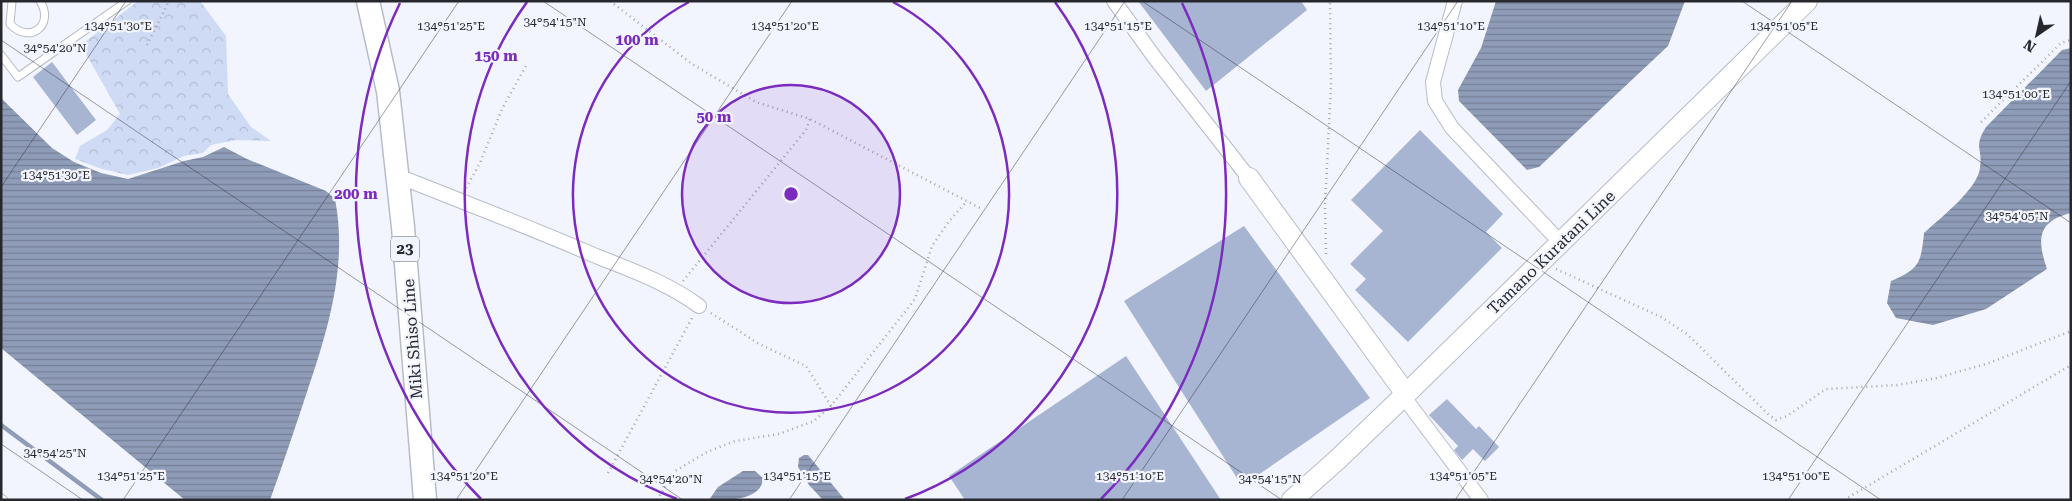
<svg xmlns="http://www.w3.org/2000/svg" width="2072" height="501" font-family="'Roboto Serif',serif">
<defs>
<pattern id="forest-crowns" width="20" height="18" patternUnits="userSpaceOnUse" patternTransform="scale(1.25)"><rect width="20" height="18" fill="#cfdaf5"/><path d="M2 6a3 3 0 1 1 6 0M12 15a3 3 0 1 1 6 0" fill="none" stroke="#b2bbd2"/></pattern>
<pattern id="water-rules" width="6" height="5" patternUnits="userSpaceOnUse" patternTransform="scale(1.25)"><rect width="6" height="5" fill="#8f9cb8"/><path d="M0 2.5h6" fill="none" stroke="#757f96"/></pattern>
</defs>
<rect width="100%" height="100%" fill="#f2f5fe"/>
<!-- forest -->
<polygon fill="url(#forest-crowns)" points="138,1 200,1 226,36 228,94 251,127 271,141 236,140 211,145 203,153 184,156 158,168 128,175 102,169 75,159 80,146 107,130 120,114 81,45"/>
<!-- water -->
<g fill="url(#water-rules)">
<polygon points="1496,1 1685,1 1668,46 1539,167 1527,170 1459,101 1458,90 1481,48"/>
<path d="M2071,48V213C2037,221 2037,240 2047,269L1986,309L1933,325L1896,318L1887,303L1891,281C1920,269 1921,262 1924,233C1939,219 1978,189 1980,168C1983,148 1973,148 1986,127L2062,50Z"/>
<path d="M1,98L52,148L74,162L101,173L128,179L184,161L203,157L224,147L247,159L326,191L335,199C348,265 328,330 307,392C295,428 283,464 270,500H185L1,348Z"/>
<polygon points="804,455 808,455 845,500 823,500 809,485 798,467 799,458"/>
<path d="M743,471H755L763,478C762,501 727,500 709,500L718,487Z"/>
</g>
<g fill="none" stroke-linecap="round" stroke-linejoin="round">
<!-- stream -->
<polyline stroke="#8f9cb8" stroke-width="4.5" points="1,425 102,500"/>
</g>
<!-- building -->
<g fill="#a8b5d2">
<polygon points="1138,1 1301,1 1307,10 1206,91"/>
<polygon points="52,62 96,120 77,135 33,77"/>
<polygon points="1420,130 1503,214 1486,232 1502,248 1408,342 1355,290 1366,279 1350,264 1383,231 1351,200"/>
<polygon points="1244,226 1370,398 1242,486 1124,301"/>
<polygon points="1126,356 1221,500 965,500 949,476"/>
<polygon points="1447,399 1476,429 1479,426 1499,447 1485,461 1473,449 1462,460 1454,450 1458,446 1429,415"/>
</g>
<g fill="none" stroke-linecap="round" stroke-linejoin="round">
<defs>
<g id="lane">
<path d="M12,1L10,24C30,45 55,25 40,1"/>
<polyline points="1,55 18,77 127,1"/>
<polyline points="1,498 4,500"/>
</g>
<g id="street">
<polyline points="1114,1 1155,58 1249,178"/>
<polyline points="1455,1 1433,82 1435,101 1452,128 1561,243"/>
<path d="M397,183L408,180C471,205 534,229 596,256C631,270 668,283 699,306"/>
<polyline points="1406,394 1409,404 1481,500"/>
</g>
<g id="secondary">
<polyline points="1249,178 1406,394"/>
<polyline points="1292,500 1337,460 1406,394 1807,1"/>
</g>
<polyline id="primary" points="368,1 388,91 403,227 425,500"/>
</defs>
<!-- lane casing -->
<use href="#lane" stroke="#b6bcc9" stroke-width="9"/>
<!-- street casing -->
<use href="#street" stroke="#b6bcc9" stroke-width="16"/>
<!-- secondary casing -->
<use href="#secondary" stroke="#b6bcc9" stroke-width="22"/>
<!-- primary casing -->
<use href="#primary" stroke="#b6bcc9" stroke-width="25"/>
<!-- path -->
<g stroke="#a4a6ae" stroke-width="2.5" stroke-dasharray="1 4" stroke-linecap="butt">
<polyline points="610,1 692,64 756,102 810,119 980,208"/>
<polyline points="147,45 169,1"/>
<polyline points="1981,122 2061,43 2071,40"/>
<polyline points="466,188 480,163 502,109 527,64"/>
<polyline points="1326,254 1325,205 1331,85 1330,1"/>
<polyline points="1556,269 1661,317 1687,334 1769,415 1776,420 1787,416 1826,389 1897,385 1937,378 1989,363 2071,331"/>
<polyline points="683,281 806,130 810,119"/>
<polyline points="711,313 759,344 806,366 831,406"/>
<polyline points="608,473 692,318"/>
<polyline points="657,500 675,471 707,452 735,441 779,434 814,421 831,406 915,299 932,246 950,220 967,201"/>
<polyline points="1844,500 2071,365"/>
</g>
<!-- lane -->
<use href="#lane" stroke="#fff" stroke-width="7"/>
<!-- street -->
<use href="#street" stroke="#fff" stroke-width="14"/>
<!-- secondary -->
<use href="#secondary" stroke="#fff" stroke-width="20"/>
<!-- primary -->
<use href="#primary" stroke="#fff" stroke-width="22"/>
</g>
<!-- ticks -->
<path fill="none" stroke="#26282e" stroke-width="1" stroke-opacity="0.45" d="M543,1L1282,500M1142,1L1881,500M1742,1L2071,223M1,40L683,500M1,187L126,1M1,444L83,500M123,500L459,1M456,500L792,1M789,500L1125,1M1122,500L1458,1M1455,500L1792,1M1788,500L2071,81"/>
<!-- distance rings -->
<circle cx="791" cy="194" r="109" fill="#7b2cbf" fill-opacity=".12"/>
<g fill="none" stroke="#7b2cbf" stroke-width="2.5">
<circle cx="791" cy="194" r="109"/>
<path d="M893 2A218 218 0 1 1 689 2"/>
<path d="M677 499A326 326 0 0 1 527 2M1055 2A326 326 0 0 1 905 499"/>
<path d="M481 499A435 435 0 0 1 400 3M1182 3A435 435 0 0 1 1101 499"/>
</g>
<g text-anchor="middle" stroke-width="4.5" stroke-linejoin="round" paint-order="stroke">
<!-- shield labels -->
<rect fill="#f2f5fe" stroke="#63666c" stroke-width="1" x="391" y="236.5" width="28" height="25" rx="4"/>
<g font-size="15" font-weight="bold" fill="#26282e">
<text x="405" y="254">23</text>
</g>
<!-- street labels -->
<g font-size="16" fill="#26282e" stroke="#f2f5fe">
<text transform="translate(1551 252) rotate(-44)" y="6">Tamano Kuratani Line</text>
<text transform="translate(412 339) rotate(-94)" y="6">Miki Shiso Line</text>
</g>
</g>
<g font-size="12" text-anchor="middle" fill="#26282e" stroke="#f2f5fe" stroke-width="4.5" stroke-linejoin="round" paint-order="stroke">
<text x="555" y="26">34°54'15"N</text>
<text x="118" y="30">134°51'30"E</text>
<text x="451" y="30">134°51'25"E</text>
<text x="785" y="30">134°51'20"E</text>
<text x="1118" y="30">134°51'15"E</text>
<text x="1451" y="30">134°51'10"E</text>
<text x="1784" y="30">134°51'05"E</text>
<text x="55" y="52">34°54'20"N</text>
<text x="2016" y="98">134°51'00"E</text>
<text x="56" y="179">134°51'30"E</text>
<text x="2017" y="220">34°54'05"N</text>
<text x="55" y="457">34°54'25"N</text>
<text x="131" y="480">134°51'25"E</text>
<text x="464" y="480">134°51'20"E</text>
<text x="797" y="480">134°51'15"E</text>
<text x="1130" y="480">134°51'10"E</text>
<text x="1463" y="480">134°51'05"E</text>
<text x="1796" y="480">134°51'00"E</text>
<text x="671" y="483">34°54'20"N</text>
<text x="1270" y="483">34°54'15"N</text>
</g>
<circle cx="791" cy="194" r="8" fill="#7b2cbf" stroke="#f2f5fe" stroke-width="2.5"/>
<g font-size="15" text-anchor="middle" font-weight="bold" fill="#7b2cbf" stroke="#f2f5fe" stroke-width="4.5" stroke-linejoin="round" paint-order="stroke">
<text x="637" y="45">100 m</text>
<text x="496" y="61">150 m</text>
<text x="714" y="122">50 m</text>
<text x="356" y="199">200 m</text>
</g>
<!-- border -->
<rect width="2072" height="501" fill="none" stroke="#26282e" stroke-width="5"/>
<!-- north arrow -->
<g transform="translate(2037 35) rotate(214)" stroke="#f2f5fe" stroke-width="4" paint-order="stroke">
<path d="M0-4L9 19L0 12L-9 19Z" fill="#26282e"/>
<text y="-8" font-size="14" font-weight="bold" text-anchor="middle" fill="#26282e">N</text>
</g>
</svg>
